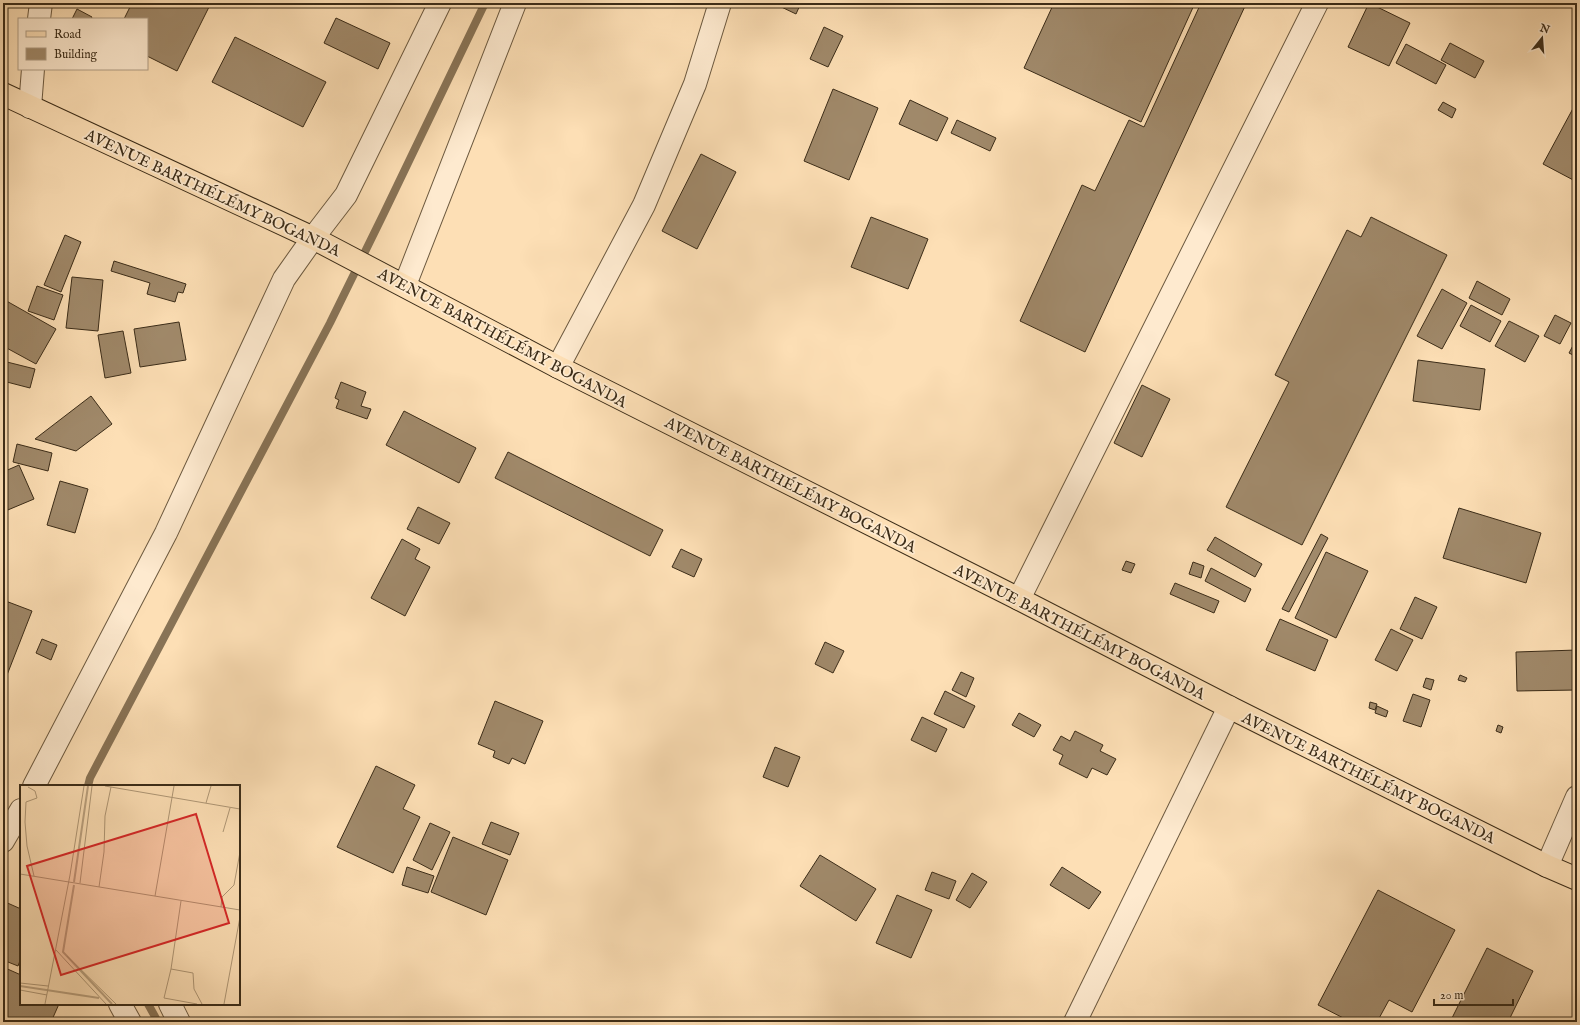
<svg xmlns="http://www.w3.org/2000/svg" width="1580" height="1025" font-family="'IM FELL English',serif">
<rect width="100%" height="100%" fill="#fddfb5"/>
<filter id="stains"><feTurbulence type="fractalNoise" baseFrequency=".005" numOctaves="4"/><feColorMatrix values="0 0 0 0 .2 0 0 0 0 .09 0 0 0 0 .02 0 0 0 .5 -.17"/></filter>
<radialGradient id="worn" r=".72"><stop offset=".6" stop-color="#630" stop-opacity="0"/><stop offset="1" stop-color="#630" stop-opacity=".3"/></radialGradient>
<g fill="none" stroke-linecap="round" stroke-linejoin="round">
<!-- stream -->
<g stroke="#887356" stroke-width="8">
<polyline points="88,786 90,778 330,323 384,213 485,3"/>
<polyline points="148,1004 158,1022"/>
</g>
</g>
<!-- building -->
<g fill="#a0896a" stroke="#3b2c18">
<polygon points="132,3 211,3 177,71 147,56 147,19 124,19"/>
<polygon points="773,3 801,3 796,14"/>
<polygon points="1054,3 1195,3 1141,122 1024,68"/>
<polygon points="1201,3 1246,4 1085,352 1020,321 1082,185 1095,191 1129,120 1144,127"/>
<polygon points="1369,3 1410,23 1389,66 1348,47"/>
<polygon points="77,9 92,17 91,19 72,19"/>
<polygon points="336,18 390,43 378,69 324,43"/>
<polygon points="824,27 843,36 828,67 810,59"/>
<polygon points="235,37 326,82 303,127 212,82"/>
<polygon points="1450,43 1484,61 1475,78 1441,60"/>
<polygon points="1406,44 1446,65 1436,84 1396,63"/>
<polygon points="833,89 878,108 849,180 804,161"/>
<polygon points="910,100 948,118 937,141 899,124"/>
<polygon points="1577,101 1577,182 1543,164"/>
<polygon points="1443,102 1456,109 1452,118 1438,110"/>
<polygon points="957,120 996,138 990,151 951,133"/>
<polygon points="701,154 736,172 697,249 662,231"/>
<polygon points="871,217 928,239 908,289 851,267"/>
<polygon points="1371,217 1447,255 1302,545 1226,507 1289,382 1275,375 1347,230 1361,237"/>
<polygon points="65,235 81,242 61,292 44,285"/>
<polygon points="114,261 186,284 183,293 178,292 175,302 147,294 150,283 111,271"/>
<polygon points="72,277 103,280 98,331 66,328"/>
<polygon points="1477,281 1510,299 1502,315 1469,298"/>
<polygon points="37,286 63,295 54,320 28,311"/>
<polygon points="1442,289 1467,303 1442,349 1417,336"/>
<polygon points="3,299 56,329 36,364 3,346"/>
<polygon points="1471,305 1501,321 1490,342 1460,326"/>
<polygon points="1555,315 1571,323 1560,344 1544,336"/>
<polygon points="1509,321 1539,336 1525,362 1495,346"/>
<polygon points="179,322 186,360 140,367 134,329"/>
<polygon points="123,331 131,373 105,378 98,335"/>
<polygon points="1577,338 1577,357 1569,353"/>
<polygon points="1418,360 1485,369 1480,410 1413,401"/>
<polygon points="3,361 35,369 30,388 3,381"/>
<polygon points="341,382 366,392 361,406 371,409 367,419 336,408 339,400 335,398"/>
<polygon points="1142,385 1170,399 1142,457 1114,443"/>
<polygon points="91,396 112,424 76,451 35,439"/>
<polygon points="404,411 476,448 459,483 386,445"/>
<polygon points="17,444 52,453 48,471 13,462"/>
<polygon points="508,452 663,530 650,556 495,478"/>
<polygon points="19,465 34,499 3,512 3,472"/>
<polygon points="60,481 88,489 75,533 47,525"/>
<polygon points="418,507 450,523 439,544 407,529"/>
<polygon points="1459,508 1541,533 1526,583 1443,558"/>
<polygon points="1321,534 1328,538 1289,612 1282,609"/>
<polygon points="1215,537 1262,564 1255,577 1207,550"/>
<polygon points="402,539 420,549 415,559 430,567 405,616 371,598"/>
<polygon points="681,549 702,559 694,577 672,567"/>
<polygon points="1326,552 1368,571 1336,638 1295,618"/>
<polygon points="1126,561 1135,564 1131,573 1122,570"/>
<polygon points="1193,562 1204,566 1201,578 1189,574"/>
<polygon points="1211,568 1251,589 1245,602 1205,581"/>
<polygon points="1175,583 1219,601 1214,613 1170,594"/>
<polygon points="1415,597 1437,607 1422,639 1400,629"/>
<polygon points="3,600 32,611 7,675 3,673"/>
<polygon points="1280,619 1328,640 1315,671 1266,650"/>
<polygon points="1391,629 1413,640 1397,671 1375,660"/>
<polygon points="42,639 57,645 51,660 36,653"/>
<polygon points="825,642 844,651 833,673 815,664"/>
<polygon points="1577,650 1577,690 1517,691 1516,652"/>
<polygon points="961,672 974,678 966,697 952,690"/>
<polygon points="1460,675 1467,678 1465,682 1458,680"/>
<polygon points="1426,678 1434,680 1431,690 1423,687"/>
<polygon points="945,691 975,706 964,728 934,714"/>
<polygon points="1413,694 1430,700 1421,727 1403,721"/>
<polygon points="495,701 543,721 525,764 512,758 509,764 493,757 495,751 478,744"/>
<polygon points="1370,702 1377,704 1375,710 1369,708"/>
<polygon points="1377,706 1388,711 1386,717 1375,713"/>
<polygon points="1019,713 1041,725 1034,737 1012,725"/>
<polygon points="922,717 947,729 936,752 911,740"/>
<polygon points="1498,725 1503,727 1501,733 1496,731"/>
<polygon points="1075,731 1103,745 1100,751 1116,759 1107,775 1092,768 1087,778 1059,764 1063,755 1053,750 1061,736 1070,741"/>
<polygon points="775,747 800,757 788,787 763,777"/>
<polygon points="376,766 415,785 403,809 420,817 393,873 337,847"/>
<polygon points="491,822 519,833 510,855 482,844"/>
<polygon points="430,823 450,832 432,870 413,860"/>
<polygon points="453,837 508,860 486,915 431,892"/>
<polygon points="820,855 876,889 856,921 800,886"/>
<polygon points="407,867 434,876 428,893 402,885"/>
<polygon points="1062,867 1101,892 1089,909 1050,885"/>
<polygon points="932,872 956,881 949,899 925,890"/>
<polygon points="972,873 987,882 970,908 956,900"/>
<polygon points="1378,890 1455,930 1412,1012 1389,1000 1377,1022 1351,1022 1318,1005"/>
<polygon points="897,895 932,910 911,958 876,943"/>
<polygon points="3,901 21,909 21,958 18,966 3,960"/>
<polygon points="1487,948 1533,971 1508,1022 1450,1022"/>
<polygon points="3,967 21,975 21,1004 59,1004 51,1022 3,1022"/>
</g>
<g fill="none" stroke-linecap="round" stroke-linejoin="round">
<defs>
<g id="minor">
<polyline points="39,19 41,3"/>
<polyline points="30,107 33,69"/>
<polyline points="405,285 515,3"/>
<polyline points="558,367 644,205 695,84 720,3"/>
<polyline points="1019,599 1317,3"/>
<polyline points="34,786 166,533 284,279 313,238 346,195 440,3"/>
<polyline points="3,841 21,810"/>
<polyline points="1547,866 1577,797"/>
<polyline points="120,1004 130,1022"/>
<polyline points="170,1004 179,1022"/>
<polyline points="1075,1022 1229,707"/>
</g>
<polyline id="major" points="3,94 313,238 558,367 1019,599 1229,707 1547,866 1577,879"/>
</defs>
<!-- minor casing -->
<use href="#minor" stroke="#6c593f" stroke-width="24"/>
<!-- major casing -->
<use href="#major" stroke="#3b2c18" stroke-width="24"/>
<!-- minor -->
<use href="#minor" stroke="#feeacf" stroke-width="22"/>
<!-- major -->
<use href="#major" stroke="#fddfb5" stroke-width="22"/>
</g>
<g text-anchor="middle" stroke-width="3.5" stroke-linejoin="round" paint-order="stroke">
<!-- street labels -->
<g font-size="16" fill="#3b2c18" stroke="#feeacf">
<text transform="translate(213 192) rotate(25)" y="6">AVENUE BARTHÉLÉMY BOGANDA</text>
<text transform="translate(503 337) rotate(28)" y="6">AVENUE BARTHÉLÉMY BOGANDA</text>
<text transform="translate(791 484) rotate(27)" y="6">AVENUE BARTHÉLÉMY BOGANDA</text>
<text transform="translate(1080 631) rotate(27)" y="6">AVENUE BARTHÉLÉMY BOGANDA</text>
<text transform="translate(1369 777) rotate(26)" y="6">AVENUE BARTHÉLÉMY BOGANDA</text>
</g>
</g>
<!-- overview -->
<g transform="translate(20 785)">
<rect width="220" height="220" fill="#fddfb5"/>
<path fill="none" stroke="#bba280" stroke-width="2" d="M54,97L68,1M54,100L43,167L92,219M0,201L79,213"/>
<path fill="none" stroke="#af9776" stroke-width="1" d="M85,1L220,24M8,2L15,6L17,13L6,17L5,37L7,61L14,91M186,18L191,1M203,47L210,23M0,89L220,125M60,98L72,1M79,102L84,67L85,31L91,2M135,111L154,1M161,116L151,184L144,213L177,219M201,122L202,112L214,100L220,67M36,165L86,219M47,171L96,219M151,184L173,188L174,204L182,219M0,198L28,201M0,205L27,210M25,219L50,90L64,1M204,219L220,132"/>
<path fill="#d62828" fill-opacity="0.15" stroke="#d62828" stroke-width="2" d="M176,29L209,138L41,190L7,81Z"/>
<rect width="220" height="220" fill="none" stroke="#3b2c18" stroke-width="2"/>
</g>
<!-- margin -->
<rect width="1580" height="1025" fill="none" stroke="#fddfb5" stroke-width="16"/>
<rect x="4" y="4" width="1572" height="1017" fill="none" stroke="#3b2c18" stroke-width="2"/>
<rect x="8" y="8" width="1564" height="1009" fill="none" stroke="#3b2c18"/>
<!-- legend -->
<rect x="18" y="18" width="130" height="52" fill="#feeacf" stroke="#b09e86"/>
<rect x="26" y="31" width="20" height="6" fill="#fddfb5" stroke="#b09e86"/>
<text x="54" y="38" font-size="12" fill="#3b2c18">Road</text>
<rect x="26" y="48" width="20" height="12" fill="#a0896a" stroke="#b09e86"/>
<text x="54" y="58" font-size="12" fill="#3b2c18">Building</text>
<!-- north arrow -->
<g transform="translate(1542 38) rotate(17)" stroke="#feeacf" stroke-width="3" paint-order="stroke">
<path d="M0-3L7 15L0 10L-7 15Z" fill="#3b2c18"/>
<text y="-6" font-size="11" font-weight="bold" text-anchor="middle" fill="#3b2c18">N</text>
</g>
<!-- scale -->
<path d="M1434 999v6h79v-6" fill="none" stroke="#3b2c18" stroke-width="2"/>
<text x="1440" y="999" font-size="12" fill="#3b2c18" stroke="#feeacf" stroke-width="3" paint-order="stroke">20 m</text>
<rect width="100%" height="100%" filter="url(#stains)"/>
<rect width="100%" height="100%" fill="url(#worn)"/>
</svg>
